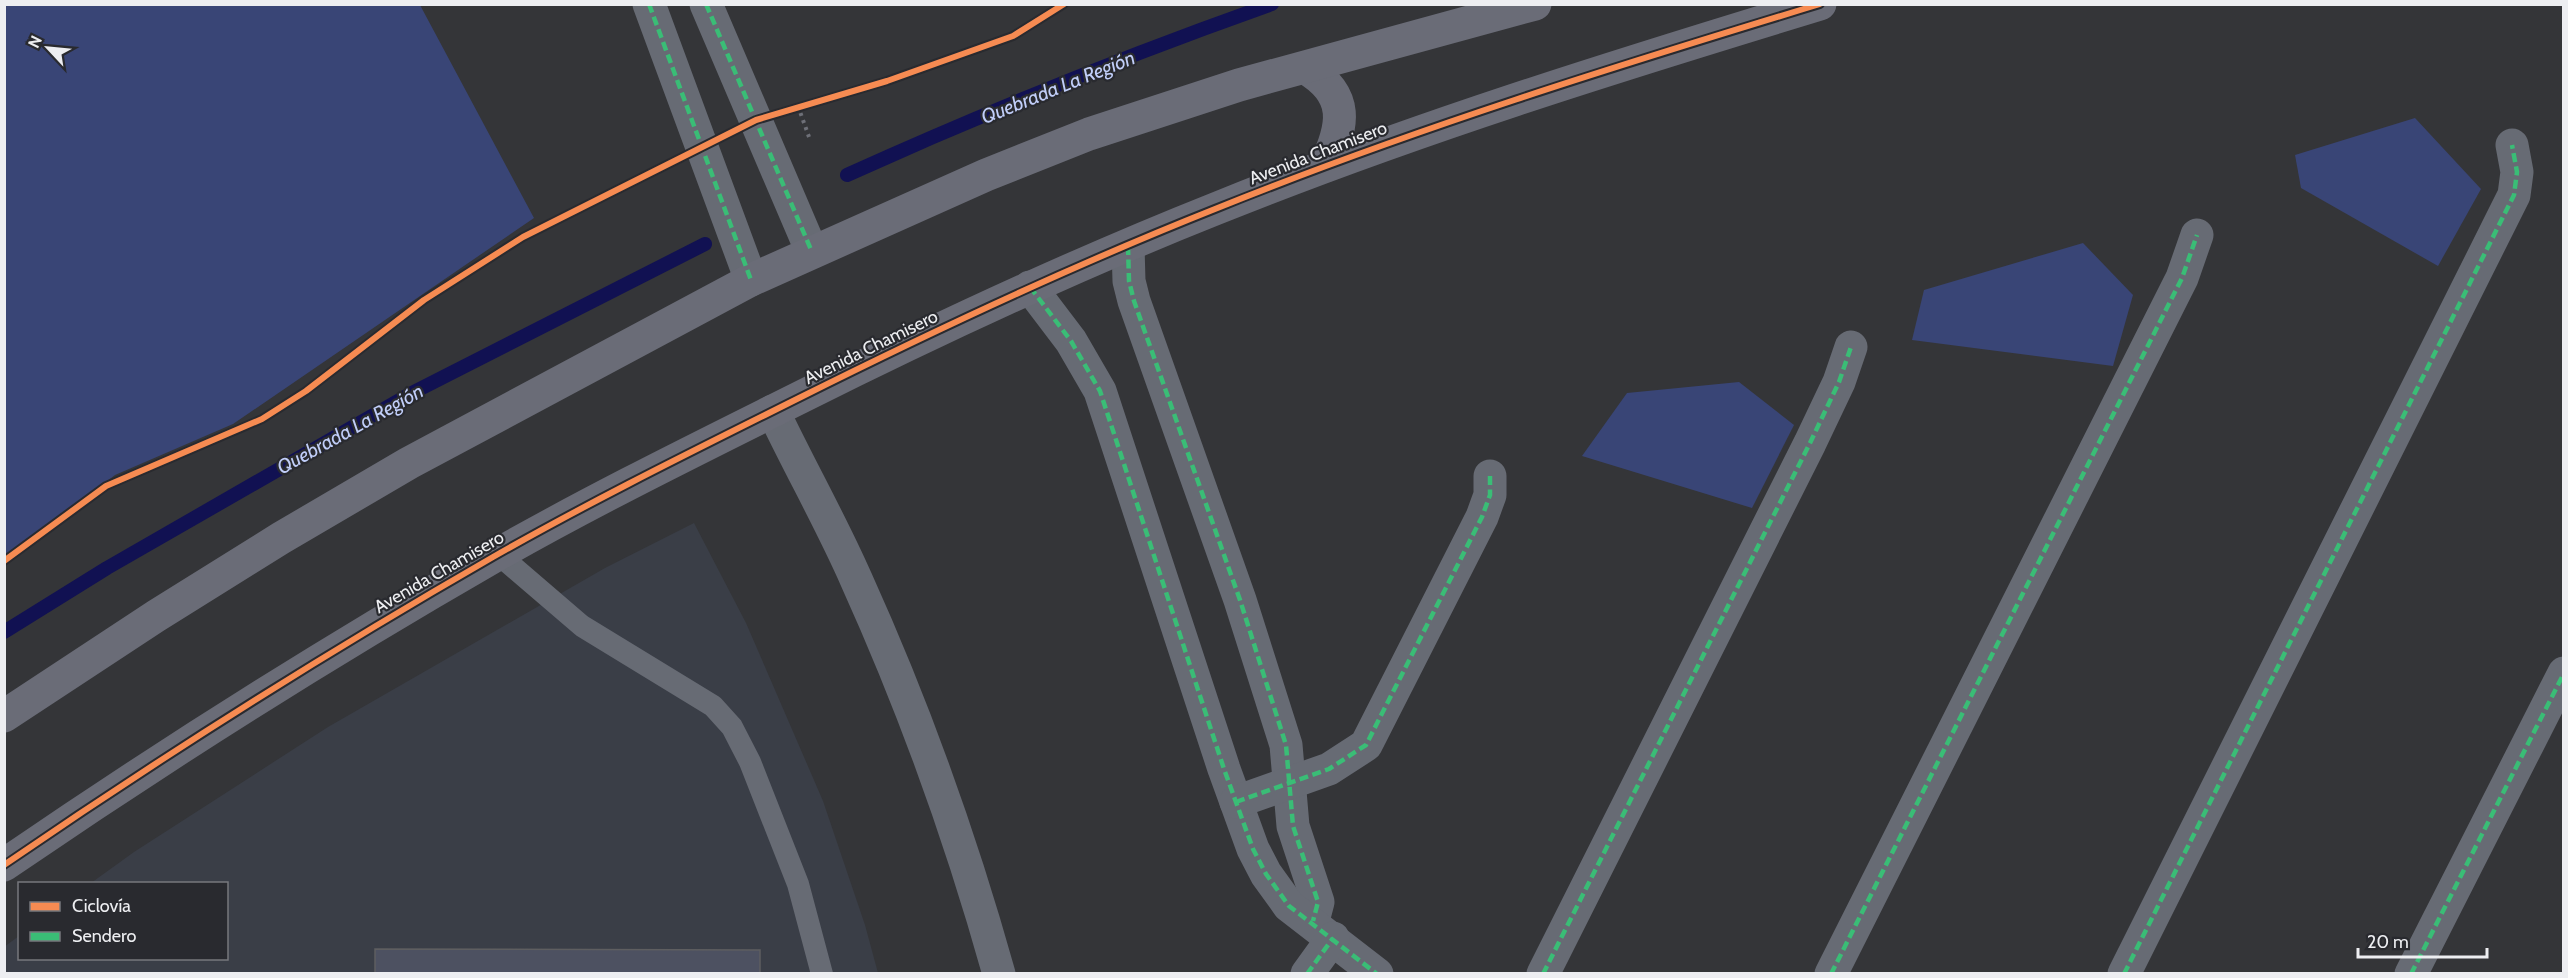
<svg xmlns="http://www.w3.org/2000/svg" width="2568" height="978" font-family="Cabin,sans-serif">
<rect width="100%" height="100%" fill="#343538"/>
<!-- built -->
<polygon fill="#3a3e47" points="694,523 746,623 823,801 865,925 878,973 5,974 4,947 19,936 20,958 226,958 226,884 91,883 134,852 328,727 605,568"/>
<!-- green -->
<g fill="#394576">
<polygon points="5,4 420,5 534,218 233,424 115,475 5,559"/>
<polygon points="2415,118 2481,189 2438,266 2301,188 2295,155"/>
<polygon points="2083,243 2133,295 2113,366 1912,340 1924,290"/>
<polygon points="1739,382 1794,425 1752,508 1582,456 1627,393"/>
</g>
<g fill="none" stroke-linecap="round" stroke-linejoin="round">
<!-- stream -->
<g stroke="#111152" stroke-width="14">
<path d="M847,175C986,112 1128,55 1272,4"/>
<polyline points="4,632 107,568 410,394 705,244"/>
</g>
</g>
<!-- building -->
<polygon fill="#4d5161" stroke="#5e5e60" stroke-width="1.5" points="375,949 760,950 760,974 375,974"/>
<g fill="none" stroke-linecap="round" stroke-linejoin="round">
<!-- path -->
<polyline stroke="#6e7078" stroke-width="4" stroke-dasharray="3 4.5" stroke-linecap="butt" points="798,106 809,137"/>
<!-- lane -->
<polyline stroke="#676b74" stroke-width="22" points="498,554 582,626 713,706 732,727 750,762 798,884 822,974"/>
<!-- street -->
<g stroke="#676b74" stroke-width="33">
<polyline points="649,4 751,280"/>
<polyline points="706,4 812,252"/>
<polyline points="1128,246 1129,281 1134,301 1240,600 1286,745 1293,826 1318,902 1313,921"/>
<polyline points="1030,287 1071,341 1100,391 1224,769 1253,849 1266,874 1289,906 1377,974"/>
<path d="M773,411C800,468 831,522 856,579C914,707 961,838 999,974"/>
<polyline points="1236,802 1329,769 1366,745 1482,517 1490,495 1490,476"/>
<polyline points="1307,974 1333,938"/>
<polyline points="1543,974 1810,443 1839,382 1851,347"/>
<polyline points="1831,974 2182,278 2197,235"/>
<polyline points="2124,974 2514,195 2517,172 2512,145"/>
<polyline points="2411,974 2564,673"/>
</g>
<!-- secondary -->
<g stroke="#6a6c77" stroke-width="33">
<path d="M1307,69C1350,95 1344,126 1325,166"/>
<polyline points="4,716 156,616 281,538 409,463 751,280 986,175 1089,134 1239,85 1535,4"/>
<path d="M4,865C163,756 326,653 493,557C593,500 697,449 799,398C935,330 1074,265 1215,209C1413,129 1616,66 1820,4"/>
</g>
<!-- quiet -->
<g stroke="#3abd76" stroke-width="4.5" stroke-dasharray="9 4.5" stroke-linecap="butt">
<polyline points="649,4 751,280"/>
<polyline points="706,4 812,252"/>
<polyline points="1128,246 1129,281 1134,301 1240,600 1286,745 1293,826 1318,902 1313,921"/>
<polyline points="1030,287 1071,341 1100,391 1224,769 1253,849 1266,874 1289,906 1377,974"/>
<polyline points="1236,802 1329,769 1366,745 1482,517 1490,495 1490,476"/>
<polyline points="1307,974 1333,938"/>
<polyline points="1543,974 1810,443 1839,382 1851,347"/>
<polyline points="1831,974 2182,278 2197,235"/>
<polyline points="2124,974 2514,195 2517,172 2512,145"/>
<polyline points="2411,974 2564,673"/>
</g>
<defs>
<g id="cycleway">
<polyline points="4,561 106,486 262,419 306,391 424,300 523,237 756,120 887,81 1013,36 1064,4"/>
<path d="M4,865C163,756 326,653 493,557C593,500 697,449 799,398C935,330 1074,265 1215,209C1413,129 1616,66 1820,4"/>
</g>
</defs>
<!-- cycleway casing -->
<use href="#cycleway" stroke="#292a2f" stroke-width="10"/>
<!-- cycleway -->
<use href="#cycleway" stroke="#f68b52" stroke-width="6"/>
</g>
<g text-anchor="middle" stroke-width="4.5" stroke-linejoin="round" paint-order="stroke">
<!-- street labels -->
<g font-size="18" fill="#edeef1" stroke="#292a2f">
<text transform="translate(1318 153) rotate(-21)" y="6">Avenida Chamisero</text>
<text transform="translate(871 347) rotate(-26)" y="6">Avenida Chamisero</text>
<text transform="translate(439 572) rotate(-30)" y="6">Avenida Chamisero</text>
</g>
<!-- water labels -->
<g font-size="20" font-style="italic" fill="#c1cef9" stroke="#292a2f">
<text transform="translate(1058 87) rotate(-22)" y="7">Quebrada La Región</text>
<text transform="translate(350 429) rotate(-29)" y="7">Quebrada La Región</text>
</g>
</g>
<!-- border -->
<rect width="2568" height="978" fill="none" stroke="#edeef1" stroke-width="12"/>
<!-- legend -->
<rect x="18" y="882" width="210" height="78" fill="#292a2f" stroke="#77787d" stroke-width="1.5"/>
<rect x="30" y="902" width="30" height="9" fill="#f68b52" stroke="#77787d" stroke-width="1.5"/>
<text x="72" y="912" font-size="18" fill="#edeef1">Ciclovía</text>
<rect x="30" y="932" width="30" height="9" fill="#3abd76" stroke="#77787d" stroke-width="1.5"/>
<text x="72" y="942" font-size="18" fill="#edeef1">Sendero</text>
<!-- north arrow -->
<g transform="translate(48 48) rotate(296)" stroke="#292a2f" stroke-width="4.5" paint-order="stroke">
<path d="M0-4.5L10 22L0 15L-10 22Z" fill="#edeef1"/>
<text y="-9" font-size="16" font-weight="bold" text-anchor="middle" fill="#edeef1">N</text>
</g>
<!-- scale -->
<path d="M2358 948v9h129v-9" fill="none" stroke="#edeef1" stroke-width="3"/>
<text x="2367" y="948" font-size="18" fill="#edeef1" stroke="#292a2f" stroke-width="4.5" paint-order="stroke">20 m</text>
</svg>
